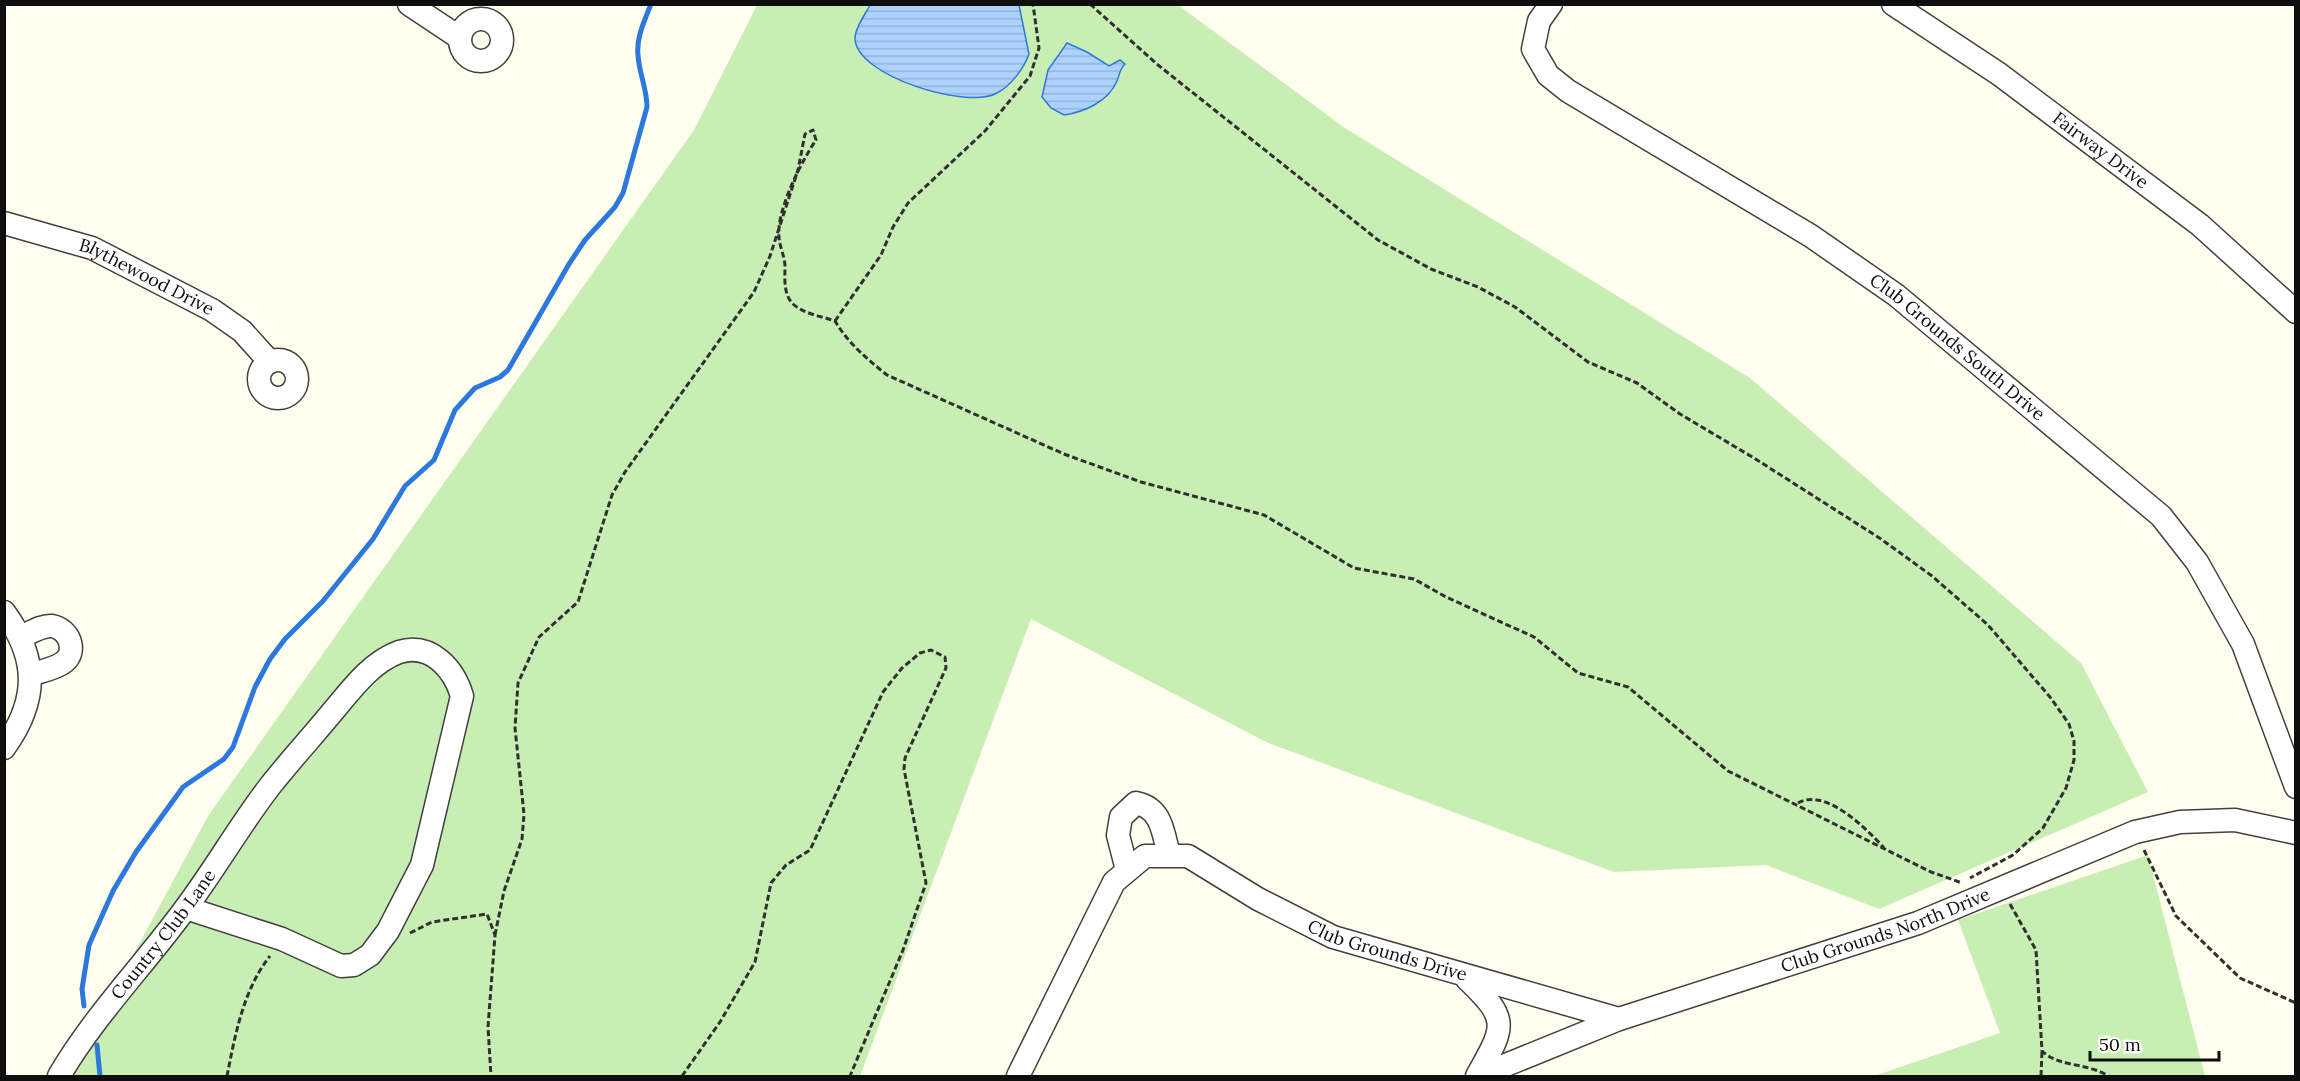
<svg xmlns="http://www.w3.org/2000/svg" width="2300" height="1081" font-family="Lora,serif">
<defs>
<pattern id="water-rules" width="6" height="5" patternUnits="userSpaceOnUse" patternTransform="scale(1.5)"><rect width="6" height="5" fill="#add2fd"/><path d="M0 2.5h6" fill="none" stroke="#94b3d8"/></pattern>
</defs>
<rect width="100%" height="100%" fill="#ffffef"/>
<!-- grass -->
<g fill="#c8eeb4">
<polygon points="757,5 1178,5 1345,128 1750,378 2081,663 2148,792 1879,909 1766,865 1614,872 1266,742 1031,619 860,1076 68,1076 208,816 694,130"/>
<polygon points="2148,855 2205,1076 1874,1076 2000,1033 1958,920"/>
</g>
<!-- water -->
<g fill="url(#water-rules)" stroke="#2c78dc" stroke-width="1.5">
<path d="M870,5H1019L1029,54C1024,68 1011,86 997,93C968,110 855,76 855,38C855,28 866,13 870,5Z"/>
<path d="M1067,43L1087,52L1109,66L1120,60L1125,64C1119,70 1120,74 1117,81C1108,102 1084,112 1064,115L1051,108L1042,97L1048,70Z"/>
</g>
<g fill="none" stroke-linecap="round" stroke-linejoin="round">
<!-- stream -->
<g stroke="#2c78dc" stroke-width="5">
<path d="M84,1006L82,989L89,945L113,891L136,852L183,787L224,759L233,747L255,687L270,659L285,639L323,601L373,539L405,486L434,460L455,410L475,388L500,377L508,370L569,264L585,240L615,207L623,193L647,107C647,89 639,73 638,55C636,37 645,20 651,4"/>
<polyline points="97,1045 100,1076"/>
</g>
<defs>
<g id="minor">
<polyline points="409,4 460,38"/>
<path id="s1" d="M1551,4L1539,21L1533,49L1548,75L1568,91L1811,236L1896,295L2161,516L2197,562L2243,644L2296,787"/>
<path id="s2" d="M1893,4L1999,74L2200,225L2296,312"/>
<circle cx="481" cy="40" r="21"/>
<path id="s3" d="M4,223L92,248L212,310L242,331L270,362"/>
<circle cx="278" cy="379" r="19"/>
<path d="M4,612C39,659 38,701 4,748"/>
<path d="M21,637C30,633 42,625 52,626C69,629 78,651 64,662C55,669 42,671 32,674"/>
<path d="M1127,870L1118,835L1121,817L1136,803C1162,808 1163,833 1169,855"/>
<path d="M1467,979C1510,1020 1505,1026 1477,1076"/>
<path id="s4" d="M59,1076C94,1016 144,965 185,909C215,869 240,825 270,786C289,762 310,739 329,716C349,693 369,663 399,652C431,642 454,669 462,696L422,865L388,931L370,955L354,965L341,966L282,939L186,908"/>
<path id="s5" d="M1018,1076L1114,882L1145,856H1188L1258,899L1333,937L1619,1019"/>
<path id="s6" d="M1479,1076L1619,1019L1918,923L2135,832L2180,822L2235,820L2296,833"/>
</g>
</defs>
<!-- minor casing -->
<use href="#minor" stroke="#414141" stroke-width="25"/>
<!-- path -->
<g stroke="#303030" stroke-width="3" stroke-dasharray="6 3" stroke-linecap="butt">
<polyline points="1090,4 1158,65 1378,240 1431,269 1478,287 1515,307 1588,362 1637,383 1680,414 1754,458 1881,539 1932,576 1988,625 2050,697 2069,724 2074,741 2074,760 2066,788 2043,828 2013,855 1970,878"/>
<polyline points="835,321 881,255 893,227 908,203 985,131 1030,76 1039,48 1033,4"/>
<path d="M1798,803C1825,787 1867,829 1884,848"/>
<polyline points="2144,850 2176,916 2240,978 2296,1003"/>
<path d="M2010,904L2036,950L2042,1051C2058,1067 2089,1063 2108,1076"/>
<polyline points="410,933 432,922 487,914 495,935 488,1027 491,1076"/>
<path d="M495,935L504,891L522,839L524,814L515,728L518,683L539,637L578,602L612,495L625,472L754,292L770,256L798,170L805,134L813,130L816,140C801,162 776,211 779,238C780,247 784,255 785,265C785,278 783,294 793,304C804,314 821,316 835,321C848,343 867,359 887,375L1064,454L1141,482L1264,515L1354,568L1414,579L1446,597L1534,637L1578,673L1628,687L1728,771L1931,872L1962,883"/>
<path d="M227,1076C235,1036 243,990 270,956"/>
<polyline points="682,1076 720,1022 755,962 771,883 786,865 810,850 883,692 902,668 920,653 931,650 945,657 946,668 905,758 904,769 926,883 903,950 850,1076"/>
<polyline points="2041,1076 2042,1051"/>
</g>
<!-- minor -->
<use href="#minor" stroke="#fff" stroke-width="22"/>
</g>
<g text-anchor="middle" stroke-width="6" stroke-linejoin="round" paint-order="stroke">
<!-- street labels -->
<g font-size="18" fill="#0e0e0e" stroke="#fff">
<text dy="6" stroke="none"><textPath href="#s2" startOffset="254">Fairway Drive</textPath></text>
<text dy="6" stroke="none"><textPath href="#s3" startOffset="153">Blythewood Drive</textPath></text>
<text dy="6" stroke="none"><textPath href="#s1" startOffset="572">Club Grounds South Drive</textPath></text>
<text dy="6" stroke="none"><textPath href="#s6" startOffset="432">Club Grounds North Drive</textPath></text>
<text dy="6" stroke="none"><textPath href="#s4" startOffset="176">Country Club Lane</textPath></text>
<text dy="6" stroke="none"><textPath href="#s5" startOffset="522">Club Grounds Drive</textPath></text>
</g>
</g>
<!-- border -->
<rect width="2300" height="1081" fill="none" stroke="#0e0e0e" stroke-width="12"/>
<!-- scale -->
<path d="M2090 1051v9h129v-9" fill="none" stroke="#0e0e0e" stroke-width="3"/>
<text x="2099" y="1051" font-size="18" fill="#0e0e0e" stroke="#ffffff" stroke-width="4.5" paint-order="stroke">50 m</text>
</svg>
